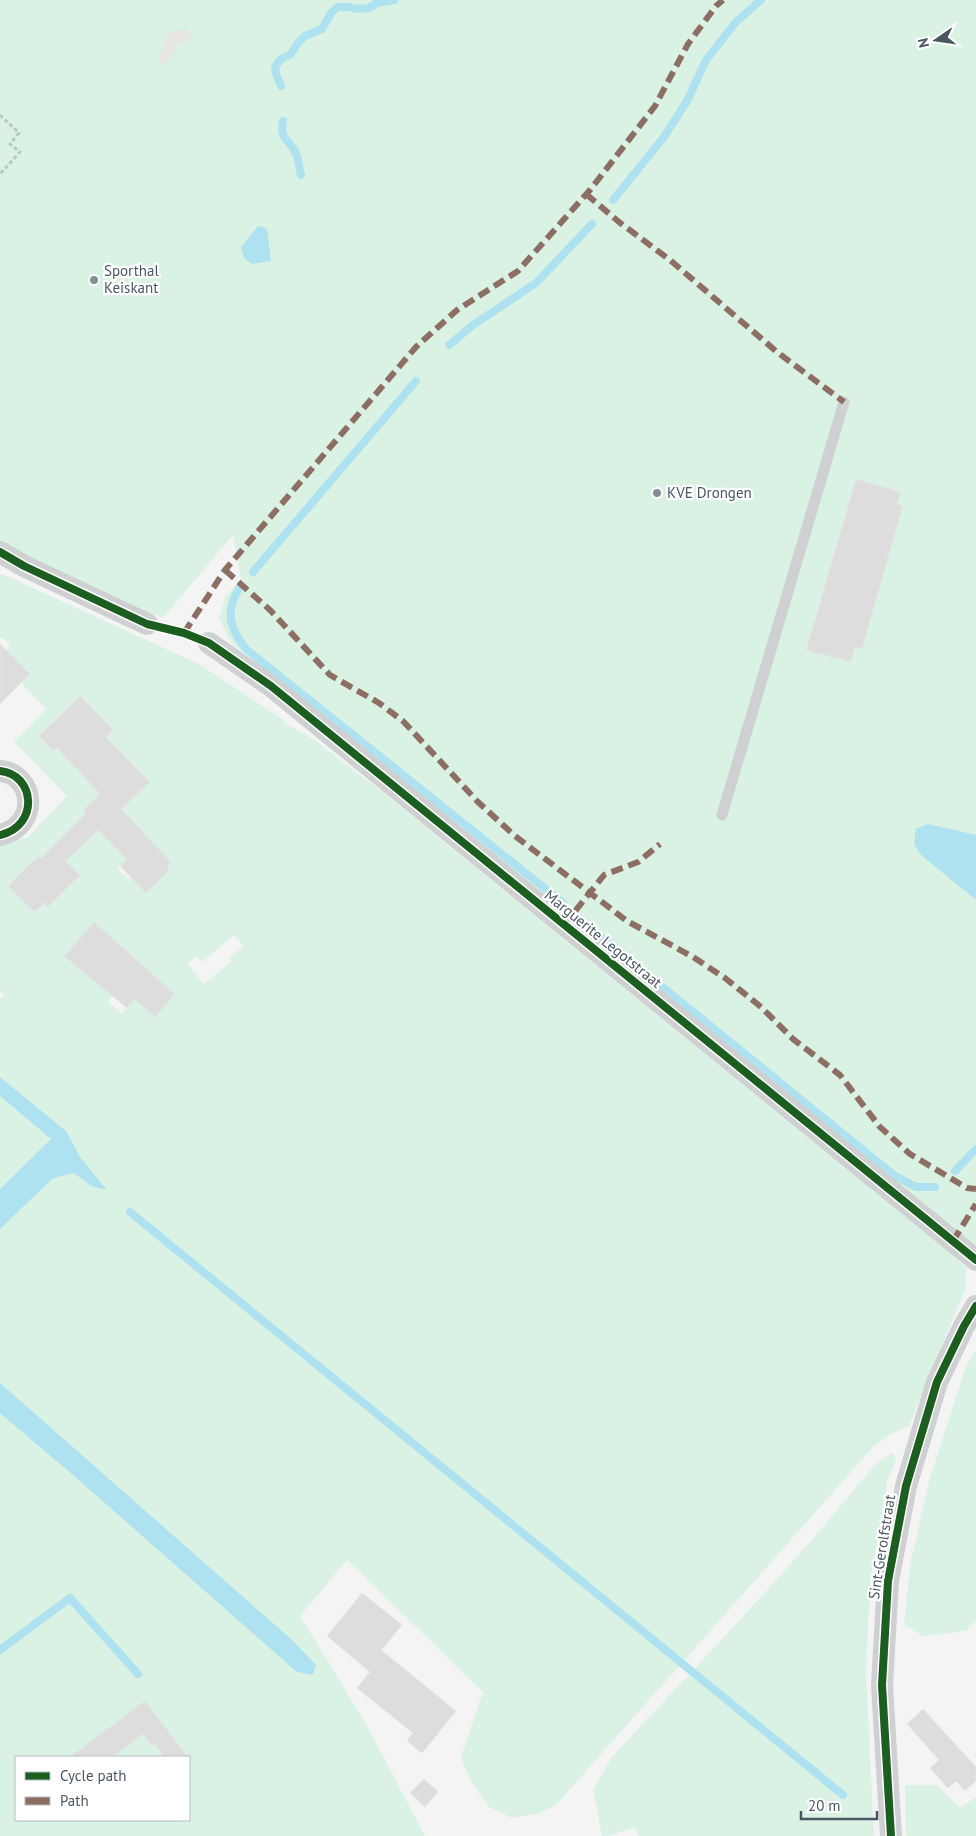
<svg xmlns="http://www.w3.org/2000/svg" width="976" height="1836" font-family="'PT Sans',sans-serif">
<rect width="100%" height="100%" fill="#f4f4f4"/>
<!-- green -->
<g fill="#d9f2e3" fill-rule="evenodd">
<polygon points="0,0 976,0 976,1250 763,1072 610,951 345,729 231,643 219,618 226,596 241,579 233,535 163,618 77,585 0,542"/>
<path d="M0,573L199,664L285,721L284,723L313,739L390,798L949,1252L966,1268V1287L909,1426L892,1433L874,1446L556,1805L540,1813L512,1818L489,1807L472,1783L461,1758L483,1692L347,1560L300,1616L365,1722L425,1836H0V1218L66,1131L0,1077V999L4,995L0,991V844L10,843L28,837L67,796L14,742L46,709L21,683L30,673L6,650L10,645L2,637L0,639ZM79,696L113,730L57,748L53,751L39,736ZM127,758L149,781L119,811L138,827L129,836L119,851L87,819L89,816L83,810L100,794L95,789ZM134,851L145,862L128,879L117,869ZM38,856L47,865L34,912L8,886ZM94,922L175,994L155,1016L135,999L122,1014L108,1002L121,986L64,956ZM234,935L244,946L229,958L231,962L204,984L187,964L197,956L202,962ZM16,1757H189V1820H16Z"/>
<polygon points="0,1096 51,1139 0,1189"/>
<polygon points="976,1351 976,1621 967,1630 945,1634 923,1636 904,1624 910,1565 929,1481 966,1366"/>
<path d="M893,1453L896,1460L887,1482L870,1583L866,1675L874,1836H639L634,1827L608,1836H602L593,1790L612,1757C688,1675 766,1595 838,1509C852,1494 875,1459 893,1453Z"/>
<polygon points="905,1785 936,1785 960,1808 976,1797 976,1836 906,1836"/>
</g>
<!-- sand -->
<path fill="#e7e6e1" d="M183,29L190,32L192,38L177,46L170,59L161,65C158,58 163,38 170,32C173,30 179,30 183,29Z"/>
<!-- water -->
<g fill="#aee2f0">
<polygon points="258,226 267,229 271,261 252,264 244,258 241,247"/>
<polygon points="928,824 976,835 976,900 920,854 914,844 916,829"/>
<polygon points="0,1077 66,1131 80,1157 107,1190 91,1186 74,1173 53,1178 0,1229 0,1189 51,1139 0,1096"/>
<polygon points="0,1383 291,1639 316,1665 313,1675 297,1672 73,1475 0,1413"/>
</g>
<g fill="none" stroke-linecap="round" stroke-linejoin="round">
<!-- stream -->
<g stroke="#aee2f0" stroke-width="8">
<polyline points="281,86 276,74 275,67 281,59 291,54 298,43 305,36 322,29 331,13 338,7 349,7 356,9 369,8 377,3 394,0"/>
<path d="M283,121C279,142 291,140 296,154C299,160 299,168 301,175"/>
<polyline points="613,200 664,137 687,101 706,60 736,22 761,0"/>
<polyline points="449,345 473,325 536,283 592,224"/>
<polyline points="253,572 416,381"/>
<path d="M238,590C225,614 230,630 247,650L563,903"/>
<polyline points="585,924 895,1176 916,1187 935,1187"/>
<polyline points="955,1171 976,1149"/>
<polyline points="130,1212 843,1795"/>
<polyline points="0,1650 70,1598 138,1674"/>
</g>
</g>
<!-- building -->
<g fill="#ddddde" stroke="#e5e6e7">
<polygon points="856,479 901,492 897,504 903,506 862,649 855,647 851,662 806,650"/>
<polygon points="0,644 30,674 0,704"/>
<polygon points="80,696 113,730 106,737 150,782 121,809 171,862 167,866 170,869 146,893 120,866 127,859 98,830 66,861 80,875 47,908 44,903 34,912 8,886 38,856 41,858 86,813 83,810 100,794 57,748 53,751 39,736"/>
<polygon points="94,922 175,994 155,1017 135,999 127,1008 64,956"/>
<polygon points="362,1593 402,1625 381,1650 456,1711 422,1753 407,1741 413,1733 357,1688 370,1672 327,1636"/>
<polygon points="145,1701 188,1757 165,1757 155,1744 152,1746 143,1734 113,1757 70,1757"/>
<polygon points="923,1709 976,1767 976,1781 965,1791 956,1781 948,1788 930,1768 939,1760 907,1724"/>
<polygon points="424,1779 438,1792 425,1807 410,1793"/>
</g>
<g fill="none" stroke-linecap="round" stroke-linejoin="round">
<!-- path -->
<polyline stroke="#bcc7c4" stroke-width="3" stroke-dasharray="4 2.5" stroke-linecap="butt" points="0,115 19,133 10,144 20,152 0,174"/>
<!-- service -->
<polyline stroke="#ced0d2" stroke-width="11" points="722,815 844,402"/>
<!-- minor -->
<g stroke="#ced0d2" stroke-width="22">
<polyline points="0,552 24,566 147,624"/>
<polyline points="209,643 271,686 976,1260"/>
<path d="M0,771C35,774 40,826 0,835"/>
<polyline points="891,1836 882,1685 888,1581 906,1486 937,1382 964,1326 976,1306"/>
</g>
<!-- quiet -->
<g stroke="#8d6e63" stroke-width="6" stroke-dasharray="12 6" stroke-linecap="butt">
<polyline points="586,194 619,222 670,260 777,352 844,402"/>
<polyline points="225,570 270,610 330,675 379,703 403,721 478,802 515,836 627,921 693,957 725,978 761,1007 793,1039 840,1075 880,1127 910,1154 967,1188 976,1189"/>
<polyline points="184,633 225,570 416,347 457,310 518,271 590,190 655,106 688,44 716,6 723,0"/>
<polyline points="564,925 604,875 638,862 660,844"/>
<polyline points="953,1241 976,1204"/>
</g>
<defs>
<g id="cycleway">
<polyline points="0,552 24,566 147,624 184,633 209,643 271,686 976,1260"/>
<path d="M0,771C35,774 40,826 0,835"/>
<polyline points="891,1836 882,1685 888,1581 906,1486 937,1382 964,1326 976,1306"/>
</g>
</defs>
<!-- cycleway casing -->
<use href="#cycleway" stroke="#fff" stroke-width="11"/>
<!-- cycleway -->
<use href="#cycleway" stroke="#1b5e20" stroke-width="8"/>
</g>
<!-- markers -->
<g fill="#868d94" stroke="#fff" stroke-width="2">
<circle cx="94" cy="280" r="5"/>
<circle cx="657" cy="493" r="5"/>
</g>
<g text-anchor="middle" stroke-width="4.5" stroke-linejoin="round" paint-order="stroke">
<!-- poi labels -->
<g font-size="15" fill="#4a5661" stroke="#fff" text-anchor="start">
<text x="104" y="276">Sporthal<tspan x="104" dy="17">Keiskant</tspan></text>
<text x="667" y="498">KVE Drongen</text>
</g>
<!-- street labels -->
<g font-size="15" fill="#4a5661" stroke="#fff">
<text transform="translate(603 939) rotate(39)" y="5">Marguerite Legotstraat</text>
<text transform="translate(882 1547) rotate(-81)" y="5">Sint-Gerolfstraat</text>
</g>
</g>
<!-- legend -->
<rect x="15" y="1756" width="175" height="65" fill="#ffffff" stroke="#b7bbc0"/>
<rect x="25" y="1772" width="25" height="8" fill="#1b5e20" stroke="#b7bbc0"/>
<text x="60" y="1781" font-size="15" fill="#4a5661">Cycle path</text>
<rect x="25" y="1797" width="25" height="8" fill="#8d6e63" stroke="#b7bbc0"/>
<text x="60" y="1806" font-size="15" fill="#4a5661">Path</text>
<!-- north arrow -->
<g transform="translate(936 40) rotate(257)" stroke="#ffffff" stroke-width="4" paint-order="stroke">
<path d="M0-4L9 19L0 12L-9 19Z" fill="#4a5661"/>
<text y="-8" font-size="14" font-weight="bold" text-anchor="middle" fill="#4a5661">N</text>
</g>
<!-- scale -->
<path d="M801 1811v8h76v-8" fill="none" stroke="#4a5661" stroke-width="2.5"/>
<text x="808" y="1811" font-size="15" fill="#4a5661" stroke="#ffffff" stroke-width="4" paint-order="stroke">20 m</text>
</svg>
